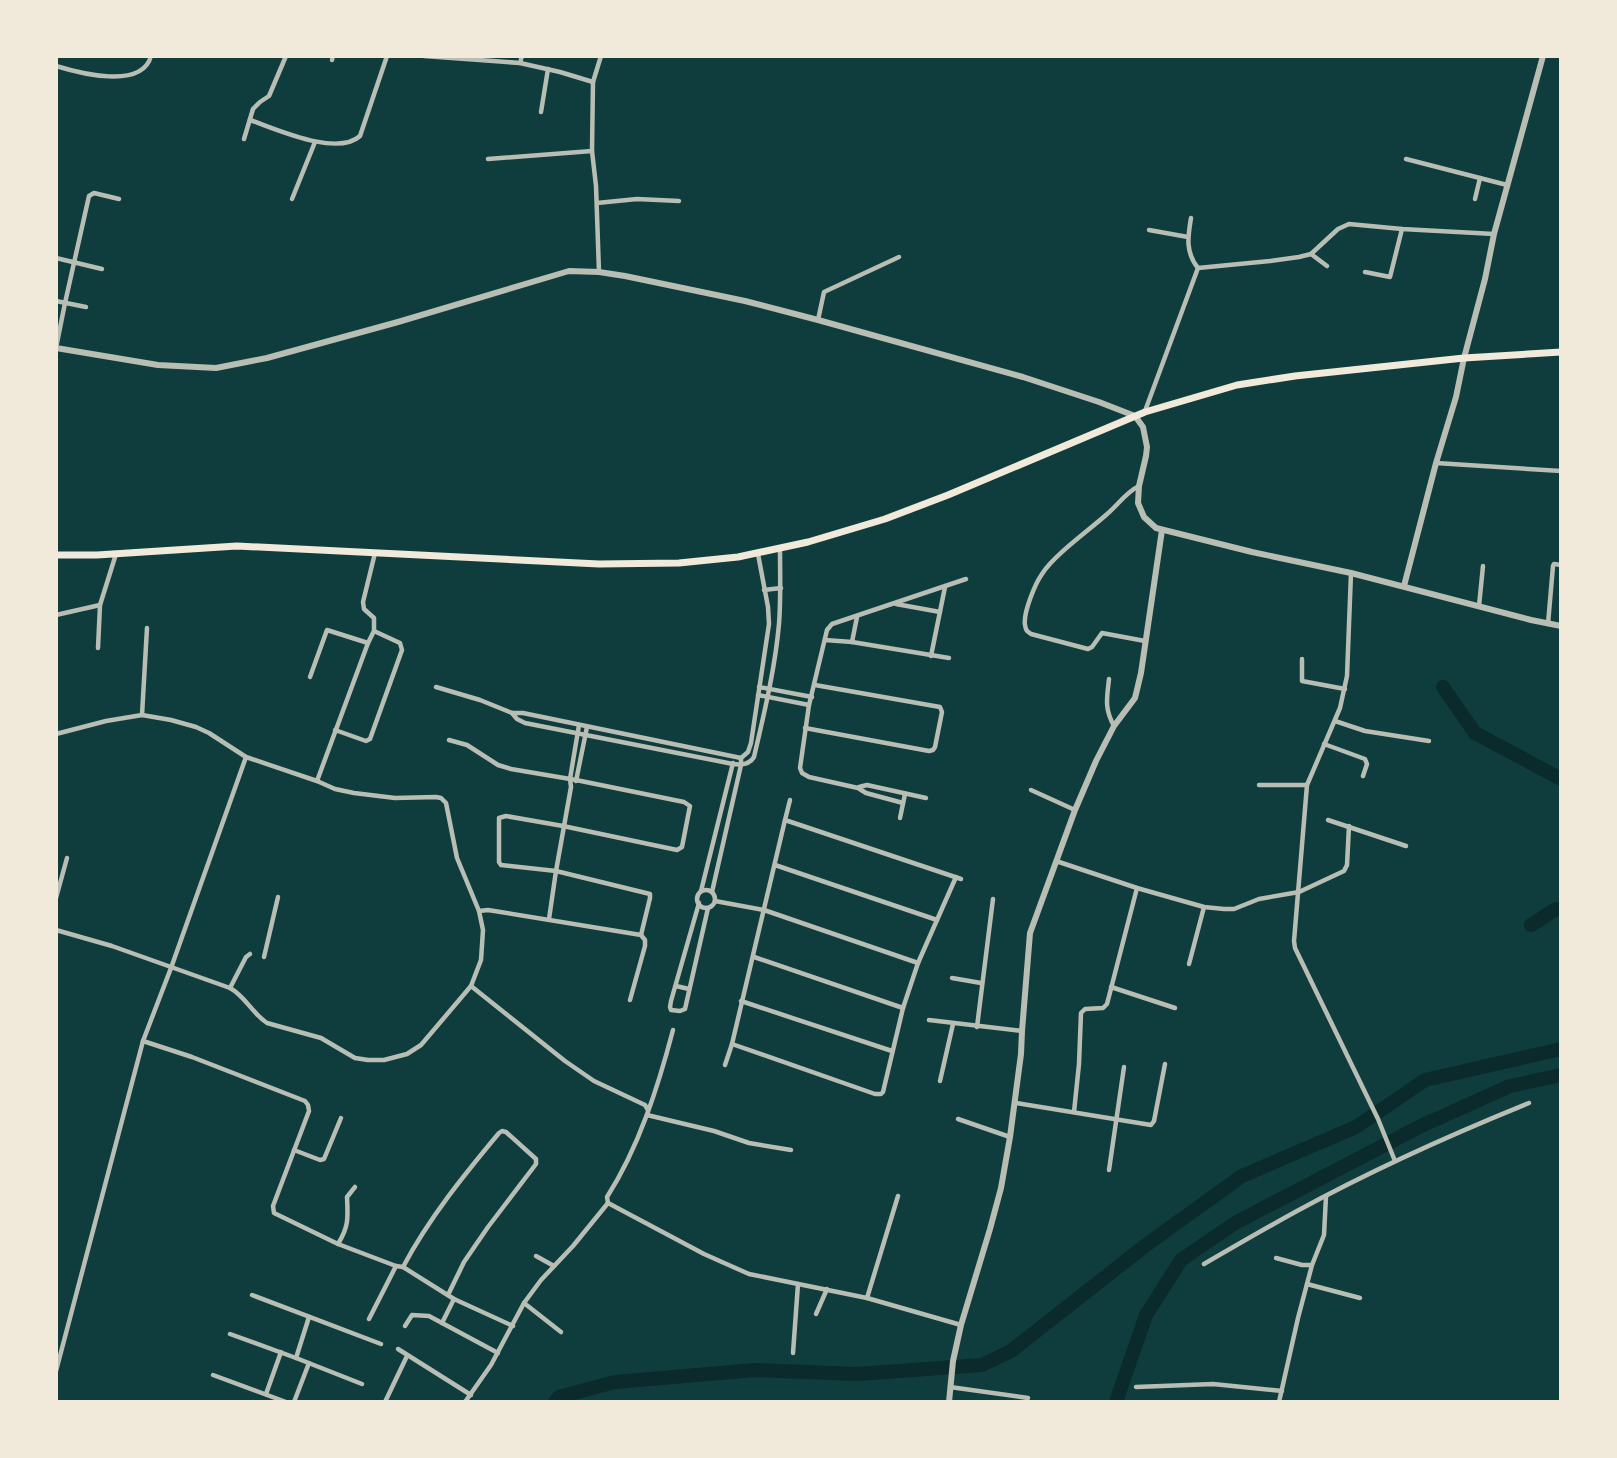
<svg xmlns="http://www.w3.org/2000/svg" width="1617" height="1458" font-family="Jost,sans-serif">
<rect width="100%" height="100%" fill="#0f3d3e"/>
<g fill="none" stroke-linecap="round" stroke-linejoin="round">
<!-- river -->
<g stroke="#0a2a2b" stroke-width="14">
<polyline points="1443,687 1475,733 1561,779"/>
<polyline points="1531,925 1556,909 1561,909"/>
<polyline points="555,1402 559,1397 615,1382 755,1370 857,1374 982,1365 1011,1351 1146,1245 1242,1176 1356,1127 1425,1080 1561,1049"/>
<polyline points="1116,1402 1146,1315 1181,1260 1235,1223 1421,1126 1510,1086 1561,1075"/>
</g>
<!-- minor -->
<g stroke="#b8beb3" stroke-width="4.5">
<polyline points="424,56 520,63 560,72 593,82"/>
<polyline points="332,60 333,56"/>
<polyline points="520,63 522,56"/>
<path d="M56,66C79,73 142,90 151,56"/>
<polyline points="541,112 548,69"/>
<path d="M250,120C276,129 337,157 360,136L387,56"/>
<polyline points="244,139 253,109 260,102 269,96 286,56"/>
<polyline points="488,159 592,151"/>
<polyline points="1406,159 1507,185"/>
<polyline points="292,199 315,142"/>
<polyline points="1475,199 1480,178"/>
<polyline points="597,203 637,199 679,201"/>
<path d="M1191,218C1188,236 1185,252 1198,268"/>
<polyline points="1149,230 1188,237"/>
<polyline points="1311,254 1327,266"/>
<polyline points="56,258 102,269"/>
<polyline points="599,272 596,186 592,151 593,82 601,56"/>
<polyline points="1365,272 1390,277 1402,229"/>
<polyline points="56,301 86,307"/>
<polyline points="818,320 824,292 899,257"/>
<polyline points="56,348 65,303 89,196 94,193 119,199"/>
<polyline points="1145,411 1198,268 1270,261 1299,257 1311,254 1338,229 1349,224 1402,229 1494,234"/>
<polyline points="1436,463 1561,471"/>
<path d="M1139,486C1125,493 1118,505 1106,515C1088,531 1054,555 1042,574C1035,584 1023,613 1025,625C1026,631 1027,631 1031,634L1088,649L1092,647L1102,633L1145,641"/>
<polyline points="1351,573 1347,676 1340,708 1307,785 1294,941 1295,948 1378,1119 1395,1161"/>
<polyline points="764,590 781,588"/>
<polyline points="896,604 940,612"/>
<polyline points="1479,606 1483,566"/>
<polyline points="56,615 100,605"/>
<polyline points="1548,624 1553,566 1554,564 1561,565"/>
<polyline points="825,640 852,642 949,658"/>
<polyline points="852,642 857,617"/>
<polyline points="98,648 100,605 116,554"/>
<polyline points="931,656 945,587"/>
<polyline points="1302,659 1302,681 1345,689"/>
<polyline points="310,677 327,630 368,643"/>
<path d="M1109,679C1107,698 1104,708 1114,726"/>
<polyline points="436,687 480,700 512,713 523,713 741,758 748,752 751,743 769,624 768,607 758,554"/>
<polyline points="759,687 812,697"/>
<polyline points="758,695 809,705"/>
<path d="M512,713L517,719L525,723L733,764C741,765 749,765 754,757C764,714 775,669 779,624C781,599 780,574 780,549"/>
<polyline points="142,715 147,628"/>
<polyline points="1335,721 1365,731 1429,741"/>
<polyline points="805,728 929,751 933,750 935,747 942,712 940,707 815,685"/>
<polyline points="335,730 366,741 370,739 402,650 400,643 374,631"/>
<path d="M56,734L106,721L142,715L171,720L196,727L209,733L246,757L317,781L335,789L354,793L395,798L436,797L441,798L446,803L457,858L479,911L483,930L481,960L471,986L421,1045L407,1054L384,1060H368L355,1058L321,1038L267,1023C252,1013 245,996 230,988L112,946L56,930"/>
<polyline points="449,740 467,745 498,765 511,769 576,780 684,802 690,806 682,847 677,850 563,826 506,816 499,818 499,862 501,865 556,871 650,894 650,898 641,935"/>
<polyline points="1324,744 1365,759 1367,764 1363,776"/>
<polyline points="317,781 368,643 374,631 374,618 364,609 363,602 375,553"/>
<polyline points="576,781 587,727"/>
<polyline points="1259,785 1307,785"/>
<polyline points="859,787 867,785 926,798"/>
<polyline points="1031,790 1075,810"/>
<polyline points="790,800 785,820 961,879"/>
<polyline points="903,803 866,793 858,788 809,777 802,773 800,768 809,705 827,630 832,624 966,579"/>
<polyline points="900,818 905,794"/>
<polyline points="785,820 732,1044 875,1094 881,1094 883,1092 903,1008 918,963 956,877"/>
<polyline points="1328,820 1406,846"/>
<polyline points="1056,861 1137,888 1204,907 1224,909 1234,909 1259,899 1299,892 1344,871 1347,865 1349,826"/>
<polyline points="775,865 937,920"/>
<circle cx="706" cy="899" r="9"/>
<polyline points="701,891 733,763"/>
<polyline points="712,892 741,765 741,758"/>
<polyline points="56,898 67,858"/>
<polyline points="715,901 764,910 918,963"/>
<polyline points="699,903 671,1001 670,1007 671,1010 680,1011 685,1009 708,908"/>
<polyline points="479,911 488,910 641,935 645,940 645,946 630,1000"/>
<polyline points="549,919 556,871 571,787 570,779 579,725"/>
<polyline points="264,957 278,897"/>
<polyline points="754,957 903,1008"/>
<polyline points="1189,964 1204,907"/>
<polyline points="952,978 981,983"/>
<polyline points="471,986 565,1061 594,1081 645,1105 648,1110"/>
<polyline points="676,986 689,989"/>
<polyline points="1111,987 1175,1008"/>
<polyline points="230,988 246,957 250,954"/>
<polyline points="741,1001 892,1051"/>
<polyline points="929,1020 1022,1031"/>
<polyline points="977,1027 993,899"/>
<polyline points="143,1041 192,1057 305,1101 308,1105 309,1111 273,1206 274,1213 338,1244 396,1266 403,1267 454,1299 513,1326"/>
<polyline points="725,1065 732,1044"/>
<polyline points="940,1081 953,1024"/>
<polyline points="1016,1103 1151,1125 1154,1121 1165,1064"/>
<polyline points="1074,1112 1079,1064 1081,1013 1085,1009 1103,1008 1107,1004 1137,888"/>
<polyline points="647,1115 714,1131 749,1143 791,1150"/>
<polyline points="958,1119 1010,1137"/>
<polyline points="294,1150 320,1160 324,1159 341,1118"/>
<polyline points="1109,1170 1124,1067"/>
<polyline points="608,1203 704,1254 749,1274 867,1298 961,1325"/>
<path d="M608,1203L607,1197C639,1147 658,1087 673,1030"/>
<path d="M338,1244C349,1226 348,1218 347,1197L355,1187"/>
<polyline points="536,1256 554,1266"/>
<polyline points="1276,1258 1302,1265 1312,1265"/>
<path d="M1204,1264C1235,1246 1266,1228 1297,1211C1372,1170 1450,1135 1529,1103"/>
<path d="M403,1267C429,1218 464,1175 499,1133L502,1131L506,1132L536,1159V1164L488,1227L464,1262L448,1295"/>
<polyline points="1307,1284 1360,1298"/>
<polyline points="252,1295 381,1344"/>
<polyline points="867,1298 898,1196"/>
<polyline points="524,1303 561,1332"/>
<polyline points="816,1314 827,1289"/>
<polyline points="369,1319 396,1266"/>
<polyline points="442,1323 454,1299"/>
<polyline points="405,1326 412,1315 429,1316 498,1353"/>
<polyline points="230,1334 296,1358 362,1384"/>
<polyline points="398,1349 471,1395"/>
<polyline points="793,1353 798,1284"/>
<polyline points="296,1358 309,1317"/>
<polyline points="56,1371 143,1041 171,968 246,757"/>
<polyline points="213,1375 286,1402"/>
<polyline points="950,1387 1028,1398"/>
<polyline points="1136,1387 1213,1384 1282,1391"/>
<polyline points="266,1394 281,1352"/>
<polyline points="294,1402 309,1363"/>
<polyline points="385,1402 407,1356"/>
<polyline points="465,1402 491,1365 524,1303 541,1280 573,1246 608,1203"/>
<polyline points="1279,1402 1298,1318 1312,1265 1324,1235 1326,1196"/>
</g>
<!-- tertiary -->
<g stroke="#b8beb3" stroke-width="6">
<polyline points="56,348 158,365 216,368 267,358 398,322 569,271 599,272 625,276 745,301 818,320 1023,377 1099,402 1135,416 1143,427 1147,447 1146,456 1139,486 1138,503 1144,517 1156,528 1252,552 1351,573 1531,620 1561,626"/>
<polyline points="1404,586 1436,463 1456,397 1464,358 1485,279 1494,234 1543,56"/>
<polyline points="949,1402 953,1361 961,1325 990,1229 1001,1188 1010,1137 1021,1054 1022,1031 1030,933 1075,810 1096,761 1114,726 1135,698 1141,673 1162,530"/>
</g>
<!-- secondary -->
<polyline stroke="#f1e9da" stroke-width="7" points="56,555 97,555 237,546 599,564 679,563 738,557 808,542 885,519 948,495 1145,412 1237,385 1295,376 1464,358 1561,352"/>
</g>
<!-- border -->
<rect width="1617" height="1458" fill="none" stroke="#f1e9da" stroke-width="116"/>
</svg>
